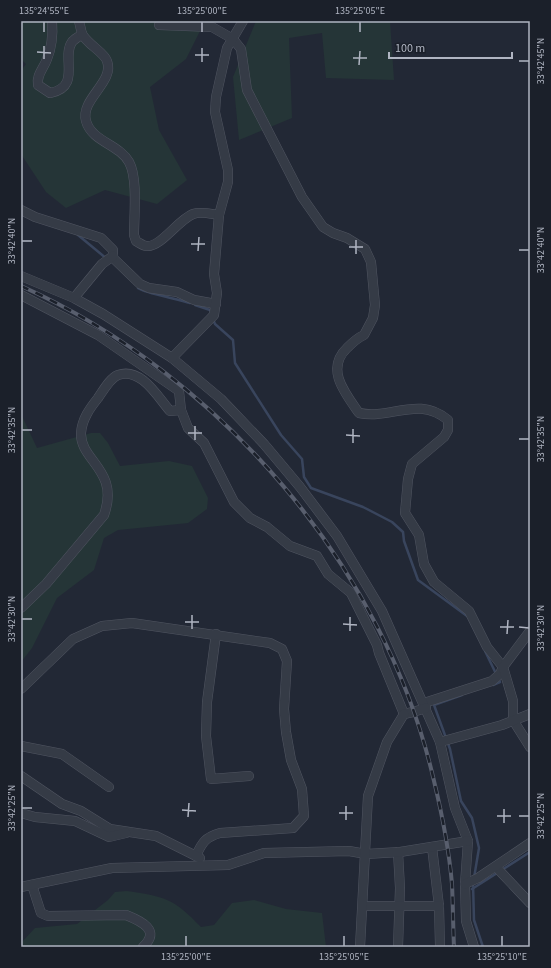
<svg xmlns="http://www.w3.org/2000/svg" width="551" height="968" font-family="'Source Sans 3',sans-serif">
<rect width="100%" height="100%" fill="#222835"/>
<!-- green -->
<g fill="#253537">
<polygon points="21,21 205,21 186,59 150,87 159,130 187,180 157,204 105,190 66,208 46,192 21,154 21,71 26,64 21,59"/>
<polygon points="256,21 390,21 394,80 326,78 322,33 289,38 292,118 239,140 233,77"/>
<polygon points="21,414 37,448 91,433 100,433 108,443 120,466 169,461 192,466 208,498 207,509 188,523 118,530 104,538 94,570 57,598 32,648 21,662"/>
<path d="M127,891C166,897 173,898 201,927L214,925L232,903L254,900L286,909L322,913L326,947H21V943L35,928L77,924L108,900L115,892Z"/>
</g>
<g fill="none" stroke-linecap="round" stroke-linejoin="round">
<!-- stream -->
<g stroke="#39455d" stroke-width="2.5">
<polyline points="78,235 107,259"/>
<path d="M138,288C144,293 179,299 190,303"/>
<polyline points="195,305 210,310 211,312"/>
<polyline points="213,319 215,324 233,340 235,363 281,435 302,459 304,477 311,488 363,507 392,522 403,532 404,541 418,580 467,616"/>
<polyline points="485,651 500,682 493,685"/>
<polyline points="462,695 434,705 450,749 461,801 472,818 479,848 474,878"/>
<polyline points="473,883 474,920 483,947"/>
<polyline points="472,889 530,852"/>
</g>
<defs>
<g id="minor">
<path d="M52,21C53,34 52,47 47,59C44,68 36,75 38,85L50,93C82,87 61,57 72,42C74,39 79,37 82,34L79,21"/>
<path d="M159,25L212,27L233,39L241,49L247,90L302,197L323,227L333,233L347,238L365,249L371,262L375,305L373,318L364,335C357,338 353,342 347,348C325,369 345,393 359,413C391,420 418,395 448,420V430L444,437L412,464L408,479L405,513L419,535L424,564L434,582L469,611L487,647L503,667L500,674L492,681L424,703"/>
<path d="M82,34C88,45 104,52 107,61C115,82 80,99 86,121C92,142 119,144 129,162C138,178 134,216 134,235L136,241C139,243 144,246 147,246C161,247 178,220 193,214C201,211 211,214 219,215"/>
<polyline points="21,210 35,217 101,238 113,250 113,258 140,284 149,288 177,292 194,300 216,304"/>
<polyline points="21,276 74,298 103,314 172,358 221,399 264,444 300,487 337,536 382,611 440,742 455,808 468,841 465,884 466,921 474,947"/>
<polyline points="21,295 98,335 179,391 181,410 188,428 204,443 234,502 250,518 267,527 290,546 317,556 328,574 351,593 377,645 379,653 404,714"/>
<polyline points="74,298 102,264 113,256"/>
<polyline points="172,358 214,315 217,293 214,274 219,215 228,182 228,170 215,112 216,97 227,48 243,21"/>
<path d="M21,608L46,584L104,515C120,470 80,461 81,433C82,419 90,408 98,398C103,391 110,378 118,375C141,367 157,396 170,411L181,410"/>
<polyline points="530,631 503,667 513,701 513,720 530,747"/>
<polyline points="216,634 207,702 206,736 211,779 249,776"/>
<path d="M21,689L73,639L102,626L132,623L270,643L282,649L287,661L284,709L286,732L291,760L302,789L304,816L293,828L220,833C206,837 202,842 196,856"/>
<polyline points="404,714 413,712 426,708"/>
<polyline points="440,742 502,725 530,714"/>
<polyline points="21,746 62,754 109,787"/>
<polyline points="21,776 62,804 81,811 110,829 156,836 200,858"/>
<polyline points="21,813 35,817 75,821 109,837 126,833"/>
<polyline points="432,847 439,906 440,947"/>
<polyline points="398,852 400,888 398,947"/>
<polyline points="496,867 530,903"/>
<polyline points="465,884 478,878 530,843"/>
<path d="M32,885L41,913L48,916L126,915C141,921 161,930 143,947"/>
<polyline points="21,887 112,868 228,865 264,853 349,851 366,854 400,852 468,841"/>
<polyline points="363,906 439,906"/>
<polyline points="360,947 368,796 387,742 404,714"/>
</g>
</defs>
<!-- minor casing -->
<use href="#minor" stroke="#505561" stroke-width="10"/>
<!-- minor -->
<use href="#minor" stroke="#353b46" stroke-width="9"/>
<defs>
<path id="rail" d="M21,286C220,375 385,567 434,781C442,814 449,850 452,884C453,905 453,926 454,947"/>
</defs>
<!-- rail casing -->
<use href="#rail" stroke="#585e6d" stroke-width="4"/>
<!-- rail -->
<use href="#rail" stroke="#1b202a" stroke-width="2.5" stroke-dasharray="8" stroke-linecap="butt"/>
</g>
<!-- ticks -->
<path fill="none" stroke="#b0b5c2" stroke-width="1.5" d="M44,32V22M202,32V22M360,32V22M37,52L51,53M195,55H209M353,58H367M44,59V46M519,61H529M202,62V48M359,65L360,51M22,241H32M191,244H205M349,247H363M519,250H529M198,251L199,237M356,254V240M22,430H32M188,433H202M346,435L360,436M519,439H529M195,440V426M353,443V429M22,619H32M185,622H199M343,624L357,625M500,627H514M519,627L529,628M192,629V615M350,631V617M507,634L508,620M22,808H32M182,810L196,811M339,813H353M497,816H511M519,816H529M188,817L189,803M346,820V806M504,823V809M186,946V936M344,946V936M502,946V936"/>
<!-- border -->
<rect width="551" height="968" fill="none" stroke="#1b202a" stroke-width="44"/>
<!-- scale -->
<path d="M389 52v6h123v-6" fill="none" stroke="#b0b5c2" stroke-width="2"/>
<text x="395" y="52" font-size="12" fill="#b0b5c2" stroke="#1b202a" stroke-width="3" paint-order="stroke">100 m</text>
<rect x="22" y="22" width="507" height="924" fill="none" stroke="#b0b5c2" stroke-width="1.5"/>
<g font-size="10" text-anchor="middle" fill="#b0b5c2">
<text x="44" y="14">135°24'55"E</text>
<text x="202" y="14">135°25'00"E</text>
<text x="360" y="14">135°25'05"E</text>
<text transform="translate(540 61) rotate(-90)" y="4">33°42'45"N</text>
<text transform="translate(11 241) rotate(-90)" y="4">33°42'40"N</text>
<text transform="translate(540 250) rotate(-90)" y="4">33°42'40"N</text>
<text transform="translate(11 430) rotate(-90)" y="4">33°42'35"N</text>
<text transform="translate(540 439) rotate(-90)" y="4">33°42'35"N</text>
<text transform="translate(11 619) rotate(-90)" y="4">33°42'30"N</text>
<text transform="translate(540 628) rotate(-90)" y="4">33°42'30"N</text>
<text transform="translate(11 808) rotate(-90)" y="4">33°42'25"N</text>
<text transform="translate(540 816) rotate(-90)" y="4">33°42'25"N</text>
<text x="186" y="960">135°25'00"E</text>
<text x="344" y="960">135°25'05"E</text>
<text x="502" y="960">135°25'10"E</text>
</g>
</svg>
